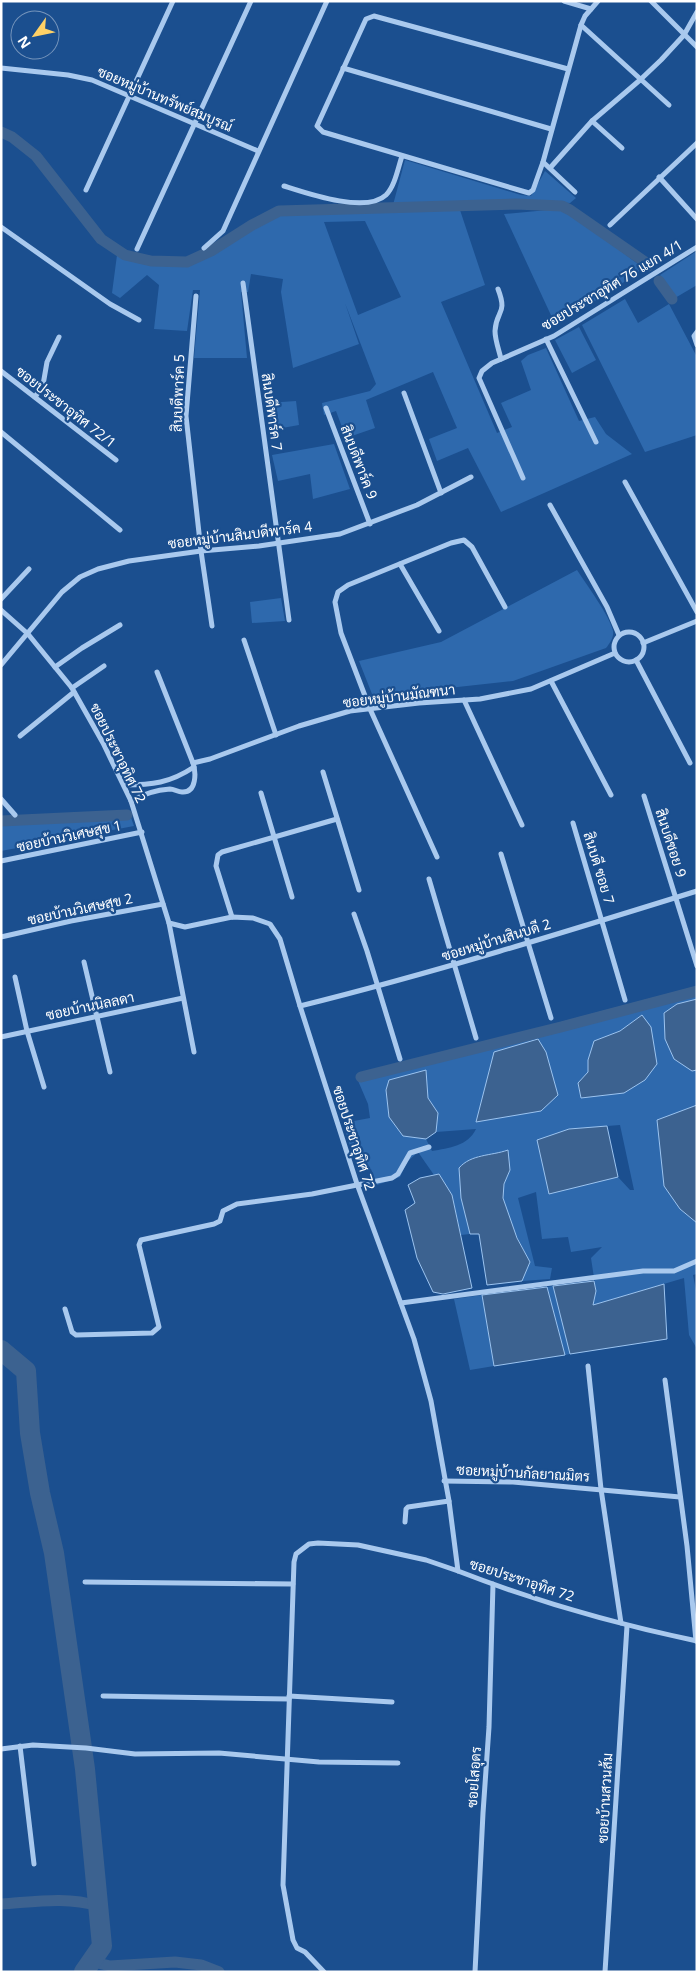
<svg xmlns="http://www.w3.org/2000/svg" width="698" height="1973" font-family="'Noto Sans',Sarabun,sans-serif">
<rect width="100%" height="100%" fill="#1b4f8f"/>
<!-- green -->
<g fill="#2e69ad" fill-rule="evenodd">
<polygon points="405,160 521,195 531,196 545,171 576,198 570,203 537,201 393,205"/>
<path d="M391,209L460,210L485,285L441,302L497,433L512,427L501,403L531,390L521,361L528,355L546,348L579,421L595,417L606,434L632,454L501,512L468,448L437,461L429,439L457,428L433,372L366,400L375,428L346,438L336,411L324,415L322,403L370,391L376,384L345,303L359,344L293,368L281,292L283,279L251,274L248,292H241L247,358H194L200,290H193L187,331L154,329L159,285L147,275L120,298L112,293L117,255L136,261L163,265H188L212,253L260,224L278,215ZM365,221L401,297L358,315L324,222Z"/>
<polygon points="558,209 570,213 642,267 638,273 556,326 504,214"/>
<polygon points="697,251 697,285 675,298 660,275"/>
<polygon points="625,299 638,323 669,304 697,357 697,435 645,452 582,325"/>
<polygon points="579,327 596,360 572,373 555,340"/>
<polygon points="296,401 299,425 271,430 267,403"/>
<polygon points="334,444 350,489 313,499 310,474 278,481 272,455"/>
<path d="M577,570C586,584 610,616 613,631C614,637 610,643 606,648L513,681L394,694H372L359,661L441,642Z"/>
<polygon points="281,598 285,621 252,623 250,602"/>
<polygon points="129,812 134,826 1,851 1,824"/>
<path d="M697,986V999L677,1004L692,1071L697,1070V1105L657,1121L680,1209L697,1223V1274L693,1275L697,1295V1349L689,1335L684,1278L593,1305L596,1291L591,1258L602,1247L571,1252L568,1237L542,1239L536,1192L518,1198L535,1266L552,1268L550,1279L522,1281L530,1262C522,1247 504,1213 503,1197C502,1187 506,1179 510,1170L497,1154L478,1156L461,1198L470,1234L461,1235L452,1195L439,1174L434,1175L418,1152L407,1162L400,1177L377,1185L371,1169L358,1172L343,1123L370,1118L368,1104L356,1076ZM642,1015L578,1083L588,1072L594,1041L620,1031ZM428,1098L438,1113L436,1132L476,1129C468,1146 449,1148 432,1151L426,1139L403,1136ZM620,1125L634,1190H630L618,1177L549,1193L538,1140L569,1129Z"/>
<polygon points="553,1286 570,1354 565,1355 547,1287"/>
<polygon points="482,1295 494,1366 470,1370 454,1299"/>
</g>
<!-- water -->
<g fill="#3c6290" stroke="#9cc4f0">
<polygon points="697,999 697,1070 692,1071 674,1059 665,1039 664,1013 677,1004"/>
<polygon points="642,1015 651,1027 657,1064 645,1080 624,1093 581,1098 578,1083 588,1072 588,1060 594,1041 620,1031"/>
<polygon points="538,1039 546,1052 558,1095 541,1111 476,1122 494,1052"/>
<polygon points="426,1070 428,1098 438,1113 436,1132 426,1139 403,1136 389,1117 386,1090 389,1080"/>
<polygon points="697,1105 697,1223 680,1209 664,1186 657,1120"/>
<polygon points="607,1126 618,1177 549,1194 537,1140 569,1129"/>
<path d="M508,1150L510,1170L504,1184L503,1198L517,1238L530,1262L522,1281L487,1285L479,1234H470L461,1198L459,1168C471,1154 491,1156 508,1150Z"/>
<polygon points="439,1174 452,1195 472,1288 443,1294 433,1292 417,1258 405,1210 415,1203 408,1185 420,1178"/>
<polygon points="594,1281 596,1291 593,1305 664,1284 667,1339 570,1354 553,1286"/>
<polygon points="547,1287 565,1355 494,1366 482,1295"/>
</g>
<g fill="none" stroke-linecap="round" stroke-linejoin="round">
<!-- canal -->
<g stroke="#3c6290" stroke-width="11">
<polyline points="1,132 12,137 36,156 101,239 125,255 151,261 187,262 211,251 252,225 279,211 516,204 562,206 570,210 645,262 648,266"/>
<polyline points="659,281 672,299"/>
<polyline points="1,821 127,815"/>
<polyline points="361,1077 561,1027 697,991"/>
<path d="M1,1904C33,1902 67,1896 98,1906"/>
<polyline points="90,1961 110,1966 175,1962 201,1965 219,1972"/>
</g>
<!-- river -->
<polyline stroke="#3c6290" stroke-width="20" points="1,1350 26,1371 30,1433 40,1493 54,1553 85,1769 102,1946 84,1972"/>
<!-- street -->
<g stroke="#a9c9ee" stroke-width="5">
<polyline points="564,1 591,9"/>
<polyline points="651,1 697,47"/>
<polyline points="581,25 669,105"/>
<polyline points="1,68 68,75 92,80 258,151"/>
<polyline points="343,68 551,129"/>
<polyline points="568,69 374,16 366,19 317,126 323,132 529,193 533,190 543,162 581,25 585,16 598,1"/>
<polyline points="592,121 622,148"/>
<polyline points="543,162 575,192"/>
<polyline points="550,168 592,121 640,80 661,60 684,35 697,12"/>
<polyline points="659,177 697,219"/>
<path d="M284,186C306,193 366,214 386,195C395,186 398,168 402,156"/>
<polyline points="86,190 173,1"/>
<polyline points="610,225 697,143"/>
<polyline points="1,227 110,304 139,320"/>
<polyline points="204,248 223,231 327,1"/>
<polyline points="137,249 251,1"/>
<polyline points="243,283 289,620"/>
<path d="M498,289C508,315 496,310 495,331C495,340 499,350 501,359"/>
<polyline points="196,296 186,416 201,551 212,626"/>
<polyline points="697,332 694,336 697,345"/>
<polyline points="546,339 596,442"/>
<polyline points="1,371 116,460"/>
<polyline points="404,393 441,493"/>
<polyline points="35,397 43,385 47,362 59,337"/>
<polyline points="326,408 370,524"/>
<polyline points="1,432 120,530"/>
<polyline points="523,478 479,378 482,371 492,363 554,336 697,247"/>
<polyline points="625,482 697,612"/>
<polyline points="550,505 607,607 619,635"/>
<polyline points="400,564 439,631"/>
<polyline points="1,599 29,569"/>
<path d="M1,610L28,634L72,688L103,743L131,801L169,923L185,927L232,917L253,918L270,924L280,939L300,1006L357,1184L414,1339L431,1401L449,1501L458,1571C535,1601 616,1624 697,1641"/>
<circle cx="629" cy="647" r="15"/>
<polyline points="244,640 276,735"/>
<polyline points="643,643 697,621"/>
<polyline points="636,660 690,763"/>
<polyline points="1,665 62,592 80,577 98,569 129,561 201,551 259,546 340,534 417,505 471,477"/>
<polyline points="55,667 82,648 120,625"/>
<polyline points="157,672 193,763 210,759 299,726 350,711 419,703 480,699 531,689 615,653"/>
<polyline points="551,681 611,795"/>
<polyline points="72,688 104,666"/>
<polyline points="464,700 522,825"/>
<polyline points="20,736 74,692"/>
<polyline points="323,772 359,890"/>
<path d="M124,785C152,785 170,783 194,767"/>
<polyline points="261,793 292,897"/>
<polyline points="644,796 697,966"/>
<polyline points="1,799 15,815"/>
<path d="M131,801C143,794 156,790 170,789C174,789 178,792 182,792C197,793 196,772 193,763"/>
<polyline points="573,823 625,1000"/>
<polyline points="501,854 551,1018"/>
<polyline points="437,857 370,709 341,633 335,602 338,592 348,585 451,543 464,540 472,547 505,607"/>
<polyline points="1,861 142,832"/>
<polyline points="429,879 476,1038"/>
<polyline points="354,914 367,951 400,1059"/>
<polyline points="232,917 216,866 218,855 222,852 337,819"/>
<polyline points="169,923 194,1052"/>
<polyline points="1,937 71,921 163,904"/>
<polyline points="84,962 110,1072"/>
<polyline points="15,977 27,1031 44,1087"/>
<path d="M300,1006C433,973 565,932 697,891"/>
<polyline points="1,1037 183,998"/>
<polyline points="401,1303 643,1271 674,1271 697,1261"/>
<polyline points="65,1309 72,1332 76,1335 152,1333 159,1327 139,1245 141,1240 214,1224 220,1221 223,1211 237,1204 312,1194 392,1178 398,1174 410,1153 429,1147"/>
<polyline points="588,1366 601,1489 621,1623"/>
<polyline points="665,1380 687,1546 696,1641"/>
<polyline points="444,1481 513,1482 680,1497"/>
<polyline points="405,1522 406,1509 408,1507 449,1501"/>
<polyline points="85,1582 293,1584"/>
<polyline points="103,1696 289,1699"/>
<polyline points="289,1696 392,1702"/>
<polyline points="20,1746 34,1864"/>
<polyline points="1,1749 33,1745 86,1748 135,1754 219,1753 319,1762 398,1763"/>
<polyline points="324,1972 305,1952 297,1948 293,1940 283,1885 294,1562 296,1554 309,1544 318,1543 358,1545 426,1560 458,1571"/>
<polyline points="475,1972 483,1813 489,1727 493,1584"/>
<polyline points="605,1972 627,1626"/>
</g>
</g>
<g text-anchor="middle" stroke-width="4.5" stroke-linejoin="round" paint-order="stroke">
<!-- street labels -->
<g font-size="14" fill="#fff" stroke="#1b4f8f">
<text transform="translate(165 99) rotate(23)" y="5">ซอยหมู่บ้านทรัพย์สมบูรณ์</text>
<text transform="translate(612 285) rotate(-31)" y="5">ซอยประชาอุทิศ 76 แยก 4/1</text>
<text transform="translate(178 393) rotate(-88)" y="5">สินบดีพาร์ค 5</text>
<text transform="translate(66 407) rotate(38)" y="5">ซอยประชาอุทิศ 72/1</text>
<text transform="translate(272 412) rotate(82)" y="5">สินบดีพาร์ค 7</text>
<text transform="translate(359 462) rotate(69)" y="5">สินบดีพาร์ค 9</text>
<text transform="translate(240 535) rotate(-7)" y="5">ซอยหมู่บ้านสินบดีพาร์ค 4</text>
<text transform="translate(399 696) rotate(-7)" y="5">ซอยหมู่บ้านมัณฑนา</text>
<text transform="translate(118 753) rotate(64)" y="5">ซอยประชาอุทิศ 72</text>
<text transform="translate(69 836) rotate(-12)" y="5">ซอยบ้านวิเศษสุข 1</text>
<text transform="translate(671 843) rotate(72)" y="5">สินบดีซอย 9</text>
<text transform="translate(599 868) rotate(73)" y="5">สินบดี ซอย 7</text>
<text transform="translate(80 909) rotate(-12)" y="5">ซอยบ้านวิเศษสุข 2</text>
<text transform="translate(496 940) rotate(-17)" y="5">ซอยหมู่บ้านสินบดี 2</text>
<text transform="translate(90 1006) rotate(-12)" y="5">ซอยบ้านนิลลดา</text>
<text transform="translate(354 1138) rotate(72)" y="5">ซอยประชาอุทิศ 72</text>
<text transform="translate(523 1473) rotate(3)" y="5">ซอยหมู่บ้านกัลยาณมิตร</text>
<text transform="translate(522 1580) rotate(18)" y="5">ซอยประชาอุทิศ 72</text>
<text transform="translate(474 1777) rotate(-86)" y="5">ซอยโสอุดร</text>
<text transform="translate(605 1798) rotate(-87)" y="5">ซอยบ้านสวนส้ม</text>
</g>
</g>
<!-- border -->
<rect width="698" height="1973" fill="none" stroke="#ffffff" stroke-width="5"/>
<!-- north arrow -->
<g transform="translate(35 35) rotate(237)"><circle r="24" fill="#1b4f8f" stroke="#7695bc"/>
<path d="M0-4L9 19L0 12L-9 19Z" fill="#ffd166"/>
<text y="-8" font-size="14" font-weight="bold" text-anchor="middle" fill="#ffffff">N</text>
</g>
</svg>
